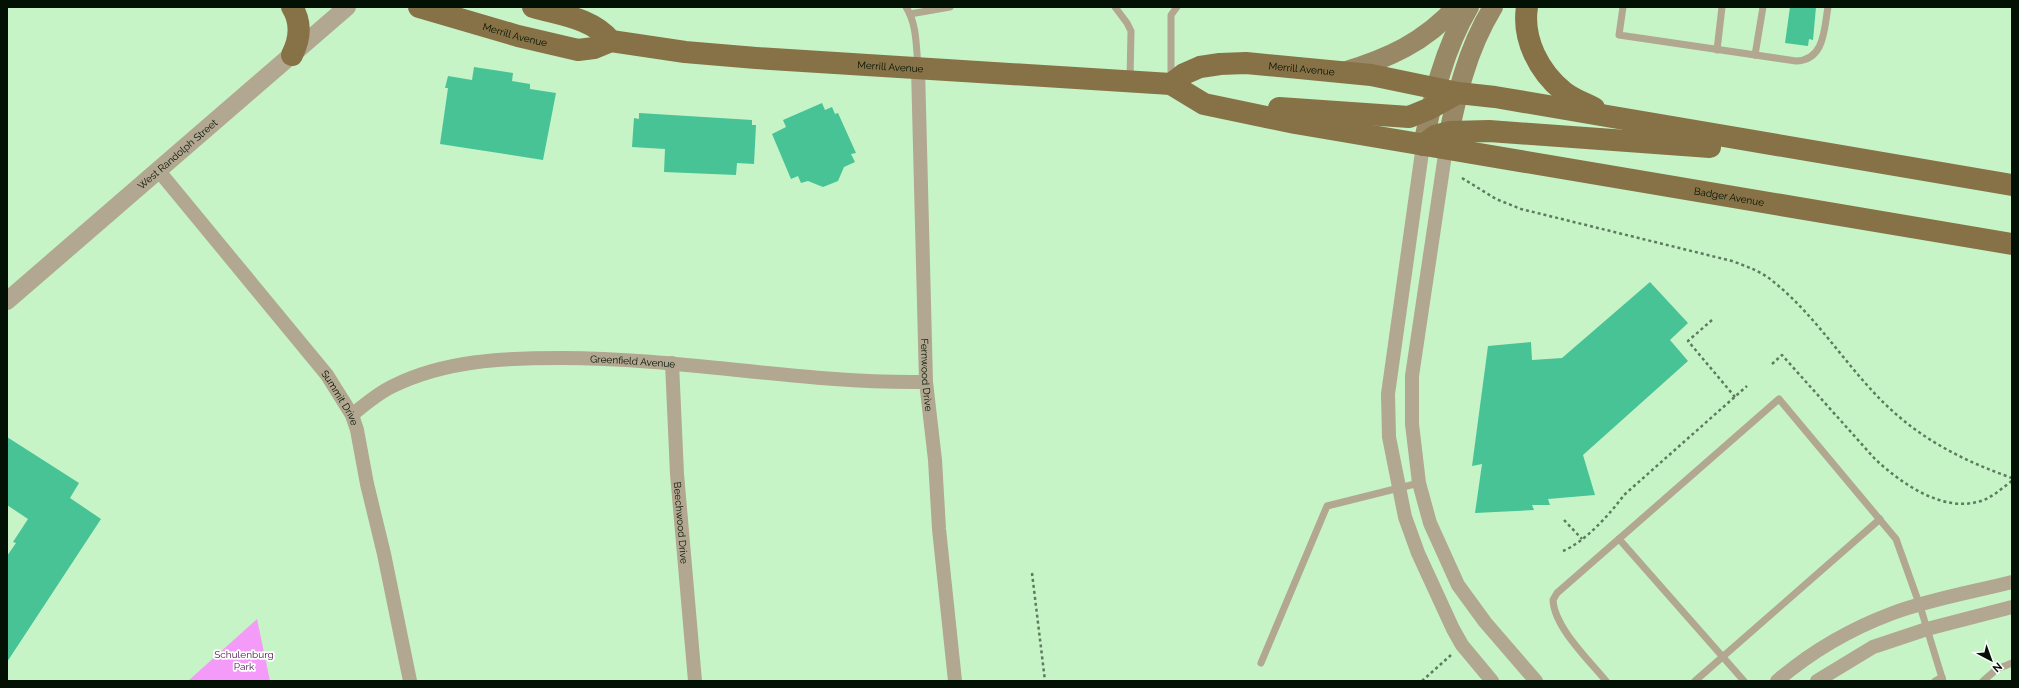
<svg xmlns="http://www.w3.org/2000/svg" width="2019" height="688" font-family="Raleway,sans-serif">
<rect width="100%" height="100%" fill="#c6f4c7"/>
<!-- green -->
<polygon fill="#f49af8" points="257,619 270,681 188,681"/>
<!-- building -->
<g fill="#47c396">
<polygon points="1790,7 1816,7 1813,40 1809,39 1808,46 1785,43"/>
<polygon points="474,67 513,73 512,81 530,84 530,89 556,93 543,160 440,144 448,88 445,88 448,76 472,80"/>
<polygon points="822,103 825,110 832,107 835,114 838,113 856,153 851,154 855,162 844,167 838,181 823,187 808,181 801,183 798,176 791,179 772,134 786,127 783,120"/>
<polygon points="639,113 752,120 752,125 756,125 754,164 737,163 736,175 664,172 665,149 632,147 634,118 639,119"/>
<polygon points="1650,282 1688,323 1670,340 1688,361 1583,455 1595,495 1548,499 1550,505 1532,505 1534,510 1475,513 1482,464 1472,466 1488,346 1531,342 1532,360 1562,358"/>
<polygon points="7,437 79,483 70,498 101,519 7,662 7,556 16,543 13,542 28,519 7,505"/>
</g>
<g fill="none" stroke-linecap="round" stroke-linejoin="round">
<!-- path -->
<g stroke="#5e7b5f" stroke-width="2.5" stroke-dasharray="3 3" stroke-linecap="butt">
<path d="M1462,178L1496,199L1521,209L1732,261C1748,267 1763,272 1775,283C1817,317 1846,366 1885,404C1922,440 1964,461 2012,478"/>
<polyline points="1712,320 1688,341 1735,397"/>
<path d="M1772,364L1782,355L1875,459C1902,484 1943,513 1981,501C1993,497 2002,488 2012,481"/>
<polyline points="1564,520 1582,539"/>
<path d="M1563,551C1585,542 1610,514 1624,495L1747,386"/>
<polyline points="1032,573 1045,681"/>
<polyline points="1422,681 1451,655"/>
</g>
<!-- service -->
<g stroke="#b2a790" stroke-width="7">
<path d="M906,7C917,24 916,46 918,66"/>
<polyline points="1115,7 1127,23 1131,31 1130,80"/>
<path d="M1623,7L1619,35L1796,61C1825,60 1824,29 1828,7"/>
<polyline points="910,14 950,7"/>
<polyline points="1717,50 1722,7"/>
<polyline points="1755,55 1763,7"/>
<polyline points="1171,79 1171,15 1177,7"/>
<polyline points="1619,539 1744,681"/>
<polyline points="1261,663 1327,506 1419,483"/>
<path d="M1606,681C1589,660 1554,627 1553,600L1557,593L1779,399L1896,539L1920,606L1943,681"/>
<polyline points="1695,681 1880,519"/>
<polyline points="1935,681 1942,677"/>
<polyline points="1983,681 1997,669 2012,663"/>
</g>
<!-- minor -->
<g stroke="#b2a790" stroke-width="14">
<path id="s1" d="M918,68L926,382L935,460L939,529L955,681"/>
<polyline points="1423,145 1388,394 1389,437 1405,517 1418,553 1453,629 1462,645 1492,681"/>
<polyline points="1446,148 1412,376 1412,424 1419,483 1430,523 1458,585 1485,622 1536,681"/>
<path id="s2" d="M158,170L327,375L352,415L357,430L367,484L384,554L410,681"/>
<path id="s3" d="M672,363L677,474L695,681"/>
<path id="s4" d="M352,415C364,405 378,393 393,386C446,360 504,358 562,358C684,358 804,384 926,382"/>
<path d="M1777,681C1812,651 1850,629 1893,613C1931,599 1973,592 2012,582"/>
<polyline points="1817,681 1873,647 1927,629 2012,607"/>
</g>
<!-- tertiary -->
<path stroke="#b2a790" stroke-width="18" id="s5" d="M7,301L347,7"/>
<!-- secondary -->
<g stroke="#988866" stroke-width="20">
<path d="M1343,72C1387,59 1425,42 1456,7"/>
<path d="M1423,145C1433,97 1444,49 1469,7"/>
<path d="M1446,148C1456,98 1466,51 1493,7"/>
</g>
<!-- primary -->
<g stroke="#867246" stroke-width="22">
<path id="s6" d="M419,7L518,36L578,50L594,48L611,41L685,52L756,58L1171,84L1204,104L1295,123L2012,244"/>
<path d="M533,7C561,15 592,18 611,41"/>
<path d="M1527,7C1522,39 1539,72 1564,92C1573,99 1584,103 1594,108"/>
<path d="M292,55C300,39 302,23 292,7"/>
<path id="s7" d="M1171,84L1184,74L1200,67L1220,64L1246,63L1371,75L1458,93L1495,97L2012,185"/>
<polyline points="1279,108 1409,117 1431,108 1458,93"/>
<polyline points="1423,145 1435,136 1450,132 1489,131 1710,147"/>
</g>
</g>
<g text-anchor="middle" stroke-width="3.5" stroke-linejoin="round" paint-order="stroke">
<!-- street labels -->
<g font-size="10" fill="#031104" stroke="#fff">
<text dy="4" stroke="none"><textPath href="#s6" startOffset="100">Merrill Avenue</textPath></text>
<text dy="4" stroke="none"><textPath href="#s6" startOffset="480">Merrill Avenue</textPath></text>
<text dy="4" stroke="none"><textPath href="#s7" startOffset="136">Merrill Avenue</textPath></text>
<text dy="4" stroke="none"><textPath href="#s5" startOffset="225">West Randolph Street</textPath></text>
<text dy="4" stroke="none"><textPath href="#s6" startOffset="1333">Badger Avenue</textPath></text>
<text dy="4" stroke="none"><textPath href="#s4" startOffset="294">Greenfield Avenue</textPath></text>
<text dy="4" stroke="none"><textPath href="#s1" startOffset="307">Fernwood Drive</textPath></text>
<text dy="4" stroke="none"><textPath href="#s2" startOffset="292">Summit Drive</textPath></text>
<text dy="4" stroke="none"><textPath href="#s3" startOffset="160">Beechwood Drive</textPath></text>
</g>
<!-- park labels -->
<g font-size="10" fill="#4c144f" stroke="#fff">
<text x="244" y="658">Schulenburg<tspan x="244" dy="12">Park</tspan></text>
</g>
</g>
<!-- border -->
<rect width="2019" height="688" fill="none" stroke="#031104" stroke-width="16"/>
<!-- north arrow -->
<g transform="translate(1991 660) rotate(139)" stroke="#ffffff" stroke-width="3" paint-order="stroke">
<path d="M0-3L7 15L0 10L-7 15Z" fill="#031104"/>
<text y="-6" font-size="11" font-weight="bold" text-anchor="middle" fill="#031104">N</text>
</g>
</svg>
